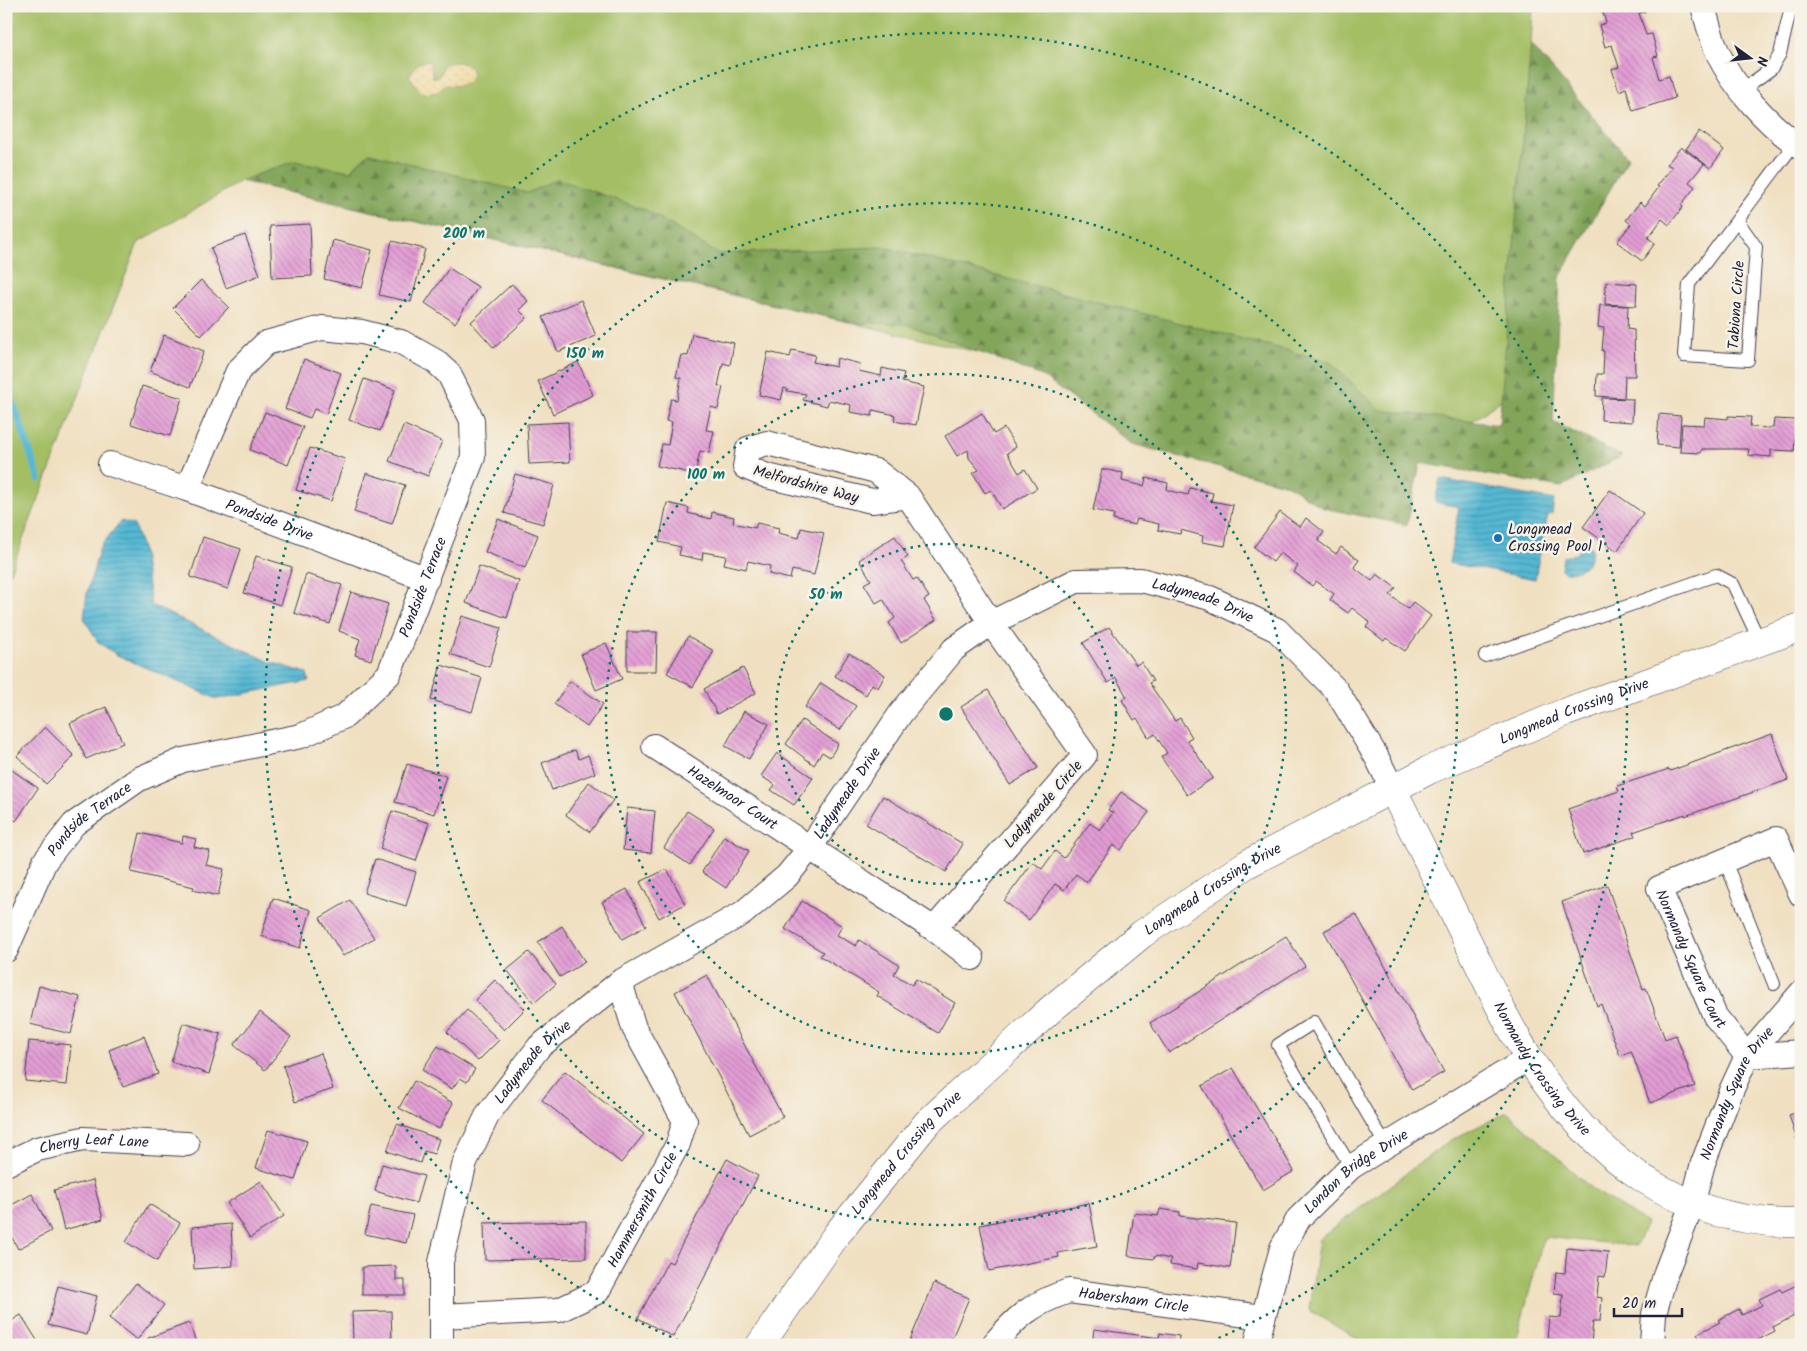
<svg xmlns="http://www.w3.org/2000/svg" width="1807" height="1351" font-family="Kalam,sans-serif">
<defs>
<pattern id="forest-firs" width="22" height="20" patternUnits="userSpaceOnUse" patternTransform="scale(1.25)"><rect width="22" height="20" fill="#82a55a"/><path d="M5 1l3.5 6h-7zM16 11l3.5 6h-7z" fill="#6a864c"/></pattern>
<pattern id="sand-dots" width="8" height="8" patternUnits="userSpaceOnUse" patternTransform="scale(1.25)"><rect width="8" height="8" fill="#eeda9e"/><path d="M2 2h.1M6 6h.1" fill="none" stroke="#ccbb89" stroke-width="1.8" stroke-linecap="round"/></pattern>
<pattern id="water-rules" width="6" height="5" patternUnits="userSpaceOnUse" patternTransform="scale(1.25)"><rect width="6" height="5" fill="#55b8d4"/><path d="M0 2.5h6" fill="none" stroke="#4695ad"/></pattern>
<pattern id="building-back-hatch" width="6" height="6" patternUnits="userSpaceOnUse" patternTransform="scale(1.25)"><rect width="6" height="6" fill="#e39ed5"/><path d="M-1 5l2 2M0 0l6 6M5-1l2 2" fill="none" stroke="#b880ae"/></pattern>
</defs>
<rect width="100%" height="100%" fill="#f7f3e8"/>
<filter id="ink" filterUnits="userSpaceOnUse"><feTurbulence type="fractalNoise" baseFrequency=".02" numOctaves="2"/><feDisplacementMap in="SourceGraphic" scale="10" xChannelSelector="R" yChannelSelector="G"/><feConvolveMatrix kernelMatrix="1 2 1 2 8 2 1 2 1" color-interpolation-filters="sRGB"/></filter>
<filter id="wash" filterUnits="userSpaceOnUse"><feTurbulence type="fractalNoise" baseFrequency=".0096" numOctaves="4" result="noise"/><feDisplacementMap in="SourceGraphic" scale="20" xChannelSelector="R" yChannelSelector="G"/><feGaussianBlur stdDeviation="1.12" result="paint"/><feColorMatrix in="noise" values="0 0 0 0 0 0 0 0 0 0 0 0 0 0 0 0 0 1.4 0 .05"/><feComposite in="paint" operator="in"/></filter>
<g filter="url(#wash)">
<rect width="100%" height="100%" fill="#f0e0c1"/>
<!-- grass -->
<g fill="#a3be64" stroke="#627050">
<polygon points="6,6 1533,6 1512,392 1425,456 241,181 138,243 6,583"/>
<polygon points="1507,1112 1592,1189 1646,1223 1636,1246 1544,1237 1515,1345 1367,1345 1309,1310 1319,1239 1449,1141"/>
</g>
<!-- forest -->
<polygon fill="url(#forest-firs)" stroke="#52644a" points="1531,44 1628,158 1560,277 1553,422 1622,456 1561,487 1420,463 1407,525 1323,508 1288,485 1132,444 1042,376 906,324 855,323 241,181 294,161 350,171 369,153 527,193 557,179 646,210 718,254 883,247 1329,361 1380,410 1499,425"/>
<!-- sand -->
<path fill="url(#sand-dots)" stroke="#887e6c" d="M424,61L430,62L433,78L439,76L444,64C454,61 464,61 472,69C473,88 458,86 445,85L438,92L423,94L409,76L416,65Z"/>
<!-- water -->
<g fill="url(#water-rules)" stroke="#3c6d88">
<polygon points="1440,479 1554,500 1552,514 1548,514 1535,579 1449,563 1459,507 1435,502"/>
<polygon points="121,521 134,525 142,548 151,605 270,662 307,673 309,681 217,699 117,655 98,642 84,618 87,593 100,547"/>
<path d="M1584,544L1591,547C1594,563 1579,573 1565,572L1561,569L1563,557L1576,554Z"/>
</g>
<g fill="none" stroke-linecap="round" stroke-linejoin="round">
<!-- stream -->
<polyline stroke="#55b8d4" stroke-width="7" points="12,399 39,479"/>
</g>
<g id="blocks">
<!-- building -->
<g fill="url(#building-back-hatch)">
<polygon points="1601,6 1643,6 1645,12 1639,13 1646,35 1652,34 1658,56 1653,57 1659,79 1669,76 1675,98 1633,111 1626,88 1619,91 1612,69 1619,67 1612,45 1605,47 1599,25 1606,23"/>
<polygon points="1699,131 1724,150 1710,168 1686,149"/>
<polygon points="1681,147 1704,164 1689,182 1695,187 1681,205 1683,207 1669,225 1662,219 1648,238 1655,243 1642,261 1617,242 1631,224 1626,220 1640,202 1645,206 1659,187 1657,186 1672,167 1667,164"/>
<polygon points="310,224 312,276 272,278 270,226"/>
<polygon points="245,235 260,275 226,288 211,248"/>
<polygon points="333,240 372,250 362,288 324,279"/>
<polygon points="392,241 425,249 411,302 379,295"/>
<polygon points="449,268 478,287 455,323 425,303"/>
<polygon points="201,280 229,307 201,336 173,308"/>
<polygon points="1606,282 1637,284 1636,306 1605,304"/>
<polygon points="512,284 528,301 519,310 527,318 494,348 471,322"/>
<polygon points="581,300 596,336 558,352 543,317"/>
<polygon points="1600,305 1628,306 1627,329 1634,330 1635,376 1625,376 1624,398 1596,396 1597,374 1603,374 1604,351 1602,351 1604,328 1598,327"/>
<polygon points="692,334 734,343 730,365 723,363 718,386 723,387 718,409 711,407 706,430 714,431 709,453 700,451 695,474 657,466 662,444 668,445 672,422 666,421 671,399 677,400 681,378 676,377 681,355 688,356"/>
<polygon points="164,335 204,351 190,387 150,371"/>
<polygon points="792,350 815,355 813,362 836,367 837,358 860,364 859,371 881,376 882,368 904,373 902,382 924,387 916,425 894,421 895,415 873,410 872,416 850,412 851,405 829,400 827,406 803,400 806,394 787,391 787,389 784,388 781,400 759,395 768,352 790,357"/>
<polygon points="304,359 341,373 326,414 314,409 310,418 285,409"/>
<polygon points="578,362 593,395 553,414 538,381"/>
<polygon points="364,379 395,390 380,431 349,420"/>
<polygon points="142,386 182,398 170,436 131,424"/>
<polygon points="1602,398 1633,399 1632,422 1601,420"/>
<polygon points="265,412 303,427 288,465 250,450"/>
<polygon points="982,413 994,434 1004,428 1016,447 1007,453 1019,473 1025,469 1037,488 1002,509 991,490 985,493 973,473 979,470 969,458 968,450 957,456 945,436"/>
<polygon points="1659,414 1681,416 1679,447 1657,445"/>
<polygon points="1728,416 1751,417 1750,427 1773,428 1774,419 1796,420 1794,451 1771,450 1771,457 1748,455 1749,449 1702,449 1701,453 1680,452 1682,424 1704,425 1705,417 1728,419"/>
<polygon points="568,422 570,462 529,464 527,424"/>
<polygon points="404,425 442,441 428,476 389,461"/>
<polygon points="310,448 345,459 331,501 296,490"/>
<polygon points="1102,469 1123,473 1122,481 1144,486 1146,478 1168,483 1167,490 1188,495 1190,488 1213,493 1211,501 1233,505 1225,546 1202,542 1203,536 1181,530 1180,534 1158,530 1159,524 1137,519 1135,525 1113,520 1114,514 1093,510"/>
<polygon points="366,473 405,485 392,524 354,512"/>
<polygon points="515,474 554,485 543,524 504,513"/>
<polygon points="1610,490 1643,513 1617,551 1583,527"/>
<polygon points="667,503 689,508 688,513 711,519 712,512 734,517 733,523 755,528 757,523 779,528 778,533 799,538 801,528 824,533 814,575 792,570 790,579 769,574 770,566 748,561 746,569 724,564 726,556 703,552 702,560 679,555 681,547 659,542"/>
<polygon points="1280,512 1300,527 1306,518 1324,532 1318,541 1336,554 1341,547 1359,560 1354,567 1372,581 1377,574 1396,588 1390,595 1408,609 1413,602 1431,616 1405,651 1386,638 1384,641 1366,627 1370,622 1352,608 1348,613 1330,600 1334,594 1316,581 1312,586 1294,572 1298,566 1280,553 1273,562 1254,547"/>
<polygon points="498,519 538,535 525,568 485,552"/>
<polygon points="895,536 908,557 901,561 913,580 917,578 929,597 924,600 936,620 901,643 889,623 895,618 883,599 876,603 864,584 871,580 859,560"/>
<polygon points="203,537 241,549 228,589 190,577"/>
<polygon points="256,556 292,567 280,605 244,593"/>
<polygon points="479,566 519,581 507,618 466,603"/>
<polygon points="306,574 342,585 330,624 294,613"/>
<polygon points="351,592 388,604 371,660 355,655 360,639 339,631"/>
<polygon points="462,616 501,628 489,667 450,654"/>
<polygon points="1109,627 1136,665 1141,662 1153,681 1149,683 1175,721 1180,718 1192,737 1187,740 1213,778 1187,795 1161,757 1167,753 1155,734 1149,738 1137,718 1134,720 1122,700 1127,697 1116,678 1108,683 1083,643"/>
<polygon points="627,632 657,632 656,671 627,671"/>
<polygon points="688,636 714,651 693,687 667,673"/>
<polygon points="606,643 622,679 596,690 581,654"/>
<polygon points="849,653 885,675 878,688 872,684 866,695 835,676"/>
<polygon points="441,665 482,678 472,712 431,700"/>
<polygon points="743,668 756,693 717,714 704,689"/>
<polygon points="570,681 603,704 587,727 554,704"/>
<polygon points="821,683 856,706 840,730 805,707"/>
<polygon points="988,690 1038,768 1010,785 961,707"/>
<polygon points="106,707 123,743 86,759 70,723"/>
<polygon points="744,711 769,724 749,759 725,746"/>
<polygon points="802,720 838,744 830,757 822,752 814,765 786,744"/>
<polygon points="45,727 74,756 46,784 17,756"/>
<polygon points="1772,734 1788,780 1685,816 1685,814 1633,832 1635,836 1583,854 1568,809 1619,791 1617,786 1669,769 1670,771"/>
<polygon points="575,750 579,759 588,755 595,773 552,790 542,763"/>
<polygon points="777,753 813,778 794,805 771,790 775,785 761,776"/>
<polygon points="407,764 446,776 434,814 395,802"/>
<polygon points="6,766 38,788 16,821 6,814"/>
<polygon points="589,782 613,800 590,832 566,815"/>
<polygon points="1121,792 1149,812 1121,850 1113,845 1087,882 1076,874 1064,890 1055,884 1029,920 1004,901 1033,862 1042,869 1055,851 1064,858 1090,823 1100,830 1113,813 1108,810"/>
<polygon points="883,796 963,844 946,872 866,824"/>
<polygon points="627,808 655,811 651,853 623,850"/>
<polygon points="392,811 429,823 416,861 380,849"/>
<polygon points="687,811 714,828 690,865 664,848"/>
<polygon points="140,833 182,843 183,836 196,839 194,847 210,851 206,865 224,869 218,896 193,890 194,887 131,872"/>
<polygon points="724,836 749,851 726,888 702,872"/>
<polygon points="375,859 416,872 406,906 364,893"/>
<polygon points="667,869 685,904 659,918 640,882"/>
<polygon points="1607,885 1643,989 1646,988 1665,1039 1676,1035 1695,1086 1650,1103 1631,1051 1620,1056 1601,1004 1597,1006 1562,902"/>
<polygon points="627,889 646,926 622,939 602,902"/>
<polygon points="273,898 311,910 300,948 261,936"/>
<polygon points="350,900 374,938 343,956 320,918"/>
<polygon points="802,901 842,926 837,935 856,946 859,940 899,965 894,974 912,985 916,979 955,1003 938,1033 877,996 879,992 820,956 823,952 785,929"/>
<polygon points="1356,914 1444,1072 1412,1090 1324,931"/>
<polygon points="562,926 585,962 560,977 538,942"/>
<polygon points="1286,936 1305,966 1169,1053 1150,1023"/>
<polygon points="529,952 556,984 534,1003 507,970"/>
<polygon points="707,975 783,1117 749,1135 675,992"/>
<polygon points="495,980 525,1009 504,1030 475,1000"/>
<polygon points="39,986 80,997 71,1034 30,1024"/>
<polygon points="467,1010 499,1040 478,1061 447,1032"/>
<polygon points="260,1012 291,1037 265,1070 234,1045"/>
<polygon points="183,1023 221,1034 209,1074 171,1062"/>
<polygon points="144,1036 158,1074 123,1087 109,1050"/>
<polygon points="29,1041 71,1045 67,1085 25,1081"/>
<polygon points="438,1046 475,1069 467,1082 460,1078 452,1089 422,1070"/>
<polygon points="321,1053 333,1089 295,1102 283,1066"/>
<polygon points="1233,1068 1294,1171 1263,1190 1202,1086"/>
<polygon points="565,1071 644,1134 621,1163 542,1100"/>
<polygon points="414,1081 453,1103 439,1129 399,1108"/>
<polygon points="1801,1111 1801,1150 1800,1150 1789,1115"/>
<polygon points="397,1124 439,1139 434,1154 424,1151 420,1163 387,1151"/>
<polygon points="268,1130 307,1141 295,1180 256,1168"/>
<polygon points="727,1159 758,1176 673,1337 638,1318 668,1261 672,1263"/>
<polygon points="382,1164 424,1176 416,1203 375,1191"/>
<polygon points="93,1180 103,1219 64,1230 54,1190"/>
<polygon points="261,1181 284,1216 250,1238 227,1203"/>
<polygon points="32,1194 51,1231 18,1249 6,1226 6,1208"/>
<polygon points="1089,1203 1097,1246 1058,1253 1059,1257 989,1271 980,1225"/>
<polygon points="149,1204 180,1223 157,1261 126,1242"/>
<polygon points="371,1206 413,1215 406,1243 365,1234"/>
<polygon points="1160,1209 1180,1212 1180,1216 1236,1223 1230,1268 1198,1263 1197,1269 1170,1265 1171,1259 1155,1256 1154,1259 1128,1256 1134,1213 1158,1216"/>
<polygon points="586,1221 586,1258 485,1260 484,1223"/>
<polygon points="231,1224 233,1266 194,1269 192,1227"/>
<polygon points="1567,1248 1608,1252 1605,1277 1599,1276 1597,1297 1602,1298 1600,1321 1593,1321 1591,1345 1557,1345 1557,1340 1547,1339 1549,1317 1561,1318 1563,1294 1554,1293 1556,1272 1565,1273"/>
<polygon points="396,1266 396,1280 405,1280 405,1295 362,1295 362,1267"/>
<polygon points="136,1283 164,1305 137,1340 109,1318"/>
<polygon points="934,1283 969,1298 949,1345 908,1345"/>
<polygon points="1801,1283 1801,1317 1796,1320 1794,1316 1773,1327 1775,1331 1756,1341 1757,1345 1703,1345 1697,1334 1720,1322 1718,1320 1739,1309 1742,1315 1762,1305 1759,1299 1780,1289 1782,1292"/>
<polygon points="58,1286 97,1296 87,1335 48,1325"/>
<polygon points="391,1311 392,1338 353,1340 352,1312"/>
<polygon points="21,1315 40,1345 6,1345 6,1324"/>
<polygon points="189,1323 197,1345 151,1345 148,1338"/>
<polygon points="1094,1329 1159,1338 1160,1333 1179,1336 1178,1345 1092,1345"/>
</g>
</g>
</g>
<g filter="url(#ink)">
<use href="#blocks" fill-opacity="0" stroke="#413e4f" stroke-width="1"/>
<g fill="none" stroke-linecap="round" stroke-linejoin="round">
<defs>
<g id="lane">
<polyline points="1742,90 1771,69 1780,54 1791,7 1786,6"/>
<polyline points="1737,220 1756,247 1748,360 1684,356 1689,284 1795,143"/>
<polyline points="1485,656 1716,575 1733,584 1760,642"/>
<polyline points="1725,861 1774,984"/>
<polyline points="1351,1167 1278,1045 1314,1022 1386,1146"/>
</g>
<g id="street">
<path d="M1703,6C1707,21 1711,37 1717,51C1732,86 1769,126 1801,147"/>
<path id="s1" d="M110,464L187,489L427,579"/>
<polyline points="908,496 872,501 767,476 745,467 748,449 767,443 876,471 908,496 991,623 1085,755 934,929"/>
<path id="s2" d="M654,746L934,929L972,958"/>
<path id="s3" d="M1801,894L1776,839L1659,888L1715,1016L1747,1056L1801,1052"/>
<path id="s4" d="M6,950L45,861L74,824L139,779L183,760L301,736L345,716L389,674L473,457L472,420L449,374L435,361L401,342L362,332L322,328L266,343L238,371L187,489"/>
<path id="s5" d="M6,1164L37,1149L83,1139L187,1144"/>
<path id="s6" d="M441,1316L559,1310L597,1292L678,1144L685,1121L634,1028L620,982"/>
<path id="s7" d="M441,1345V1262L465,1162L488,1114L539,1047L620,982L743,913L787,876L809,849L901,713L954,649L991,623L1076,581L1141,580L1210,598L1277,630L1336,690L1376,756L1392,788"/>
<path id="s8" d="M993,1345C1017,1316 1033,1303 1069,1291L1262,1317"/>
<path id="s9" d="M1256,1345L1282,1248L1299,1218L1351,1167L1529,1058"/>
<path id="s10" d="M1652,1345L1654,1314L1666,1272L1692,1205L1703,1163L1731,1091L1747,1056L1801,993"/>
</g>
<g id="secondary">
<path id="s11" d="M1392,788C1418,840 1443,892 1469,944C1488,983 1506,1022 1529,1058C1592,1157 1680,1225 1801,1223"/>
<path id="s12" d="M760,1345L837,1234L927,1123L1050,1010L1142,934L1247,864L1429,770L1566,712L1801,627"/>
</g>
</defs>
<!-- lane casing -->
<use href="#lane" stroke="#413e4f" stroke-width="14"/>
<!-- street casing -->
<use href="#street" stroke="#413e4f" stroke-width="26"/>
<!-- secondary casing -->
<use href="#secondary" stroke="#413e4f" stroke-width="29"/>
<!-- lane -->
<use href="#lane" stroke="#fff" stroke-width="12"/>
<!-- street -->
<use href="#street" stroke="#fff" stroke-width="24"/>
<!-- secondary -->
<use href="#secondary" stroke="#fff" stroke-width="28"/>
</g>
</g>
<!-- distance rings -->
<g fill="none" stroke="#0f766e" stroke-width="2.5" stroke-dasharray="2.5 5">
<circle cx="946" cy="714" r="170"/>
<circle cx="946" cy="714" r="340"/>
<circle cx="946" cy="714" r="511"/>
<path d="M685 1343A681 681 0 1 1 1207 1343"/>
</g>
<!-- markers -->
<circle fill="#1f6fb2" stroke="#f7f3e8" stroke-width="2" cx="1498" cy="538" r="5"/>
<g text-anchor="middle" stroke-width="5" stroke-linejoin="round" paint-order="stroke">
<!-- street labels -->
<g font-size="15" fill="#22223b" stroke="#f7f3e8">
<text transform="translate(1736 305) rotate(-86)" y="5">Tabiona Circle</text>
<text transform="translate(806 484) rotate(15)" y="5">Melfordshire Way</text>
<text dy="5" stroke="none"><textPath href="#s1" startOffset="169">Pondside Drive</textPath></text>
<text dy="5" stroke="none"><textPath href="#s4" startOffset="594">Pondside Terrace</textPath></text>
<text dy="5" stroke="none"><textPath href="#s7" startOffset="1178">Ladymeade Drive</textPath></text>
<text dy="5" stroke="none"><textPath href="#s12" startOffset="1052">Longmead Crossing Drive</textPath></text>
<text dy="5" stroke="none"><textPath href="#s7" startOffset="728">Ladymeade Drive</textPath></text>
<text dy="5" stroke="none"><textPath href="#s2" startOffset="94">Hazelmoor Court</textPath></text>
<text transform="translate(1043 804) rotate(-49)" y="5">Ladymeade Circle</text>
<text dy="5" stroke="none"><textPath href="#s4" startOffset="159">Pondside Terrace</textPath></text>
<text dy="5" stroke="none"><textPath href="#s12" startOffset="648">Longmead Crossing Drive</textPath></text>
<text dy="5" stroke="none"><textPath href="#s3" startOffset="265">Normandy Square Court</textPath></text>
<text dy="5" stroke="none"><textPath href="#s7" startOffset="308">Ladymeade Drive</textPath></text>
<text dy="5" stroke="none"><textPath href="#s11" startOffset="319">Normandy Crossing Drive</textPath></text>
<text dy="5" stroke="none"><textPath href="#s10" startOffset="268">Normandy Square Drive</textPath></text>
<text dy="5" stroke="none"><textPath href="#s5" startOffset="92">Cherry Leaf Lane</textPath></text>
<text dy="5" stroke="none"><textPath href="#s12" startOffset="242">Longmead Crossing Drive</textPath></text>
<text dy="5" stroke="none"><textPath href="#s9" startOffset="209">London Bridge Drive</textPath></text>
<text dy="5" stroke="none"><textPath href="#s6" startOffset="254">Hammersmith Circle</textPath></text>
<text dy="5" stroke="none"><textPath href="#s8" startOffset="160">Habersham Circle</textPath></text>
</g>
<!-- poi labels -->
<g font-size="15" fill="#22223b" stroke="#f7f3e8" text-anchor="start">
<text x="1508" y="534">Longmead<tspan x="1508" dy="17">Crossing Pool 1</tspan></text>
</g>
</g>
<circle cx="946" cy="714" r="8" fill="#0f766e" stroke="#f7f3e8" stroke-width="2.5"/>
<g font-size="15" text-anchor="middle" font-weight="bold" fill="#0f766e" stroke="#f7f3e8" stroke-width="5" stroke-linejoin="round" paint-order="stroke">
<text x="464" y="238">200 m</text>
<text x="585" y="358">150 m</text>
<text x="706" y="479">100 m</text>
<text x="826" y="599">50 m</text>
</g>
<!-- margin -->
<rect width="1807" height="1351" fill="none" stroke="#f7f3e8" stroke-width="25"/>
<!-- north arrow -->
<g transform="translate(1750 58) rotate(105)" stroke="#f7f3e8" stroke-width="4" paint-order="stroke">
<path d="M0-4L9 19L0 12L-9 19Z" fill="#22223b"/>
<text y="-8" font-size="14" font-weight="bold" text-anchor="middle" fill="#22223b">N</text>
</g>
<!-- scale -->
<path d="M1614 1308v8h68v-8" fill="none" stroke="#22223b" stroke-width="2.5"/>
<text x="1622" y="1308" font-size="15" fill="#22223b" stroke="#f7f3e8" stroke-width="4" paint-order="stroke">20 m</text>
</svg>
